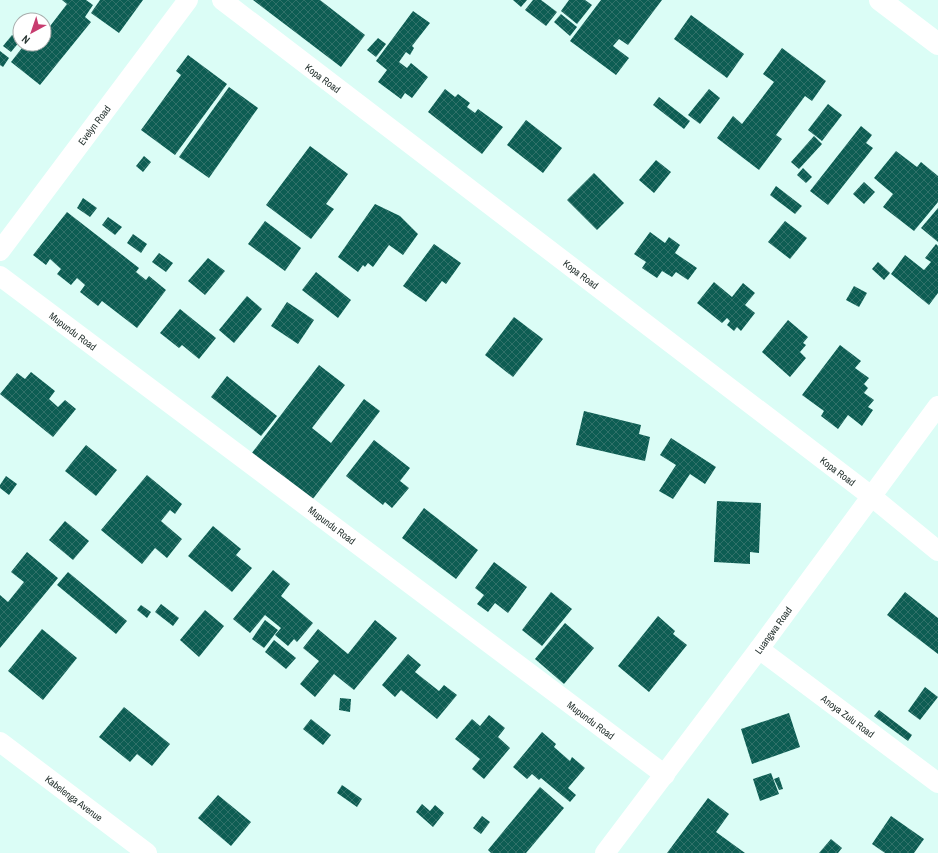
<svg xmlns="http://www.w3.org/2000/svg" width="938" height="853" font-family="'Archivo Narrow',sans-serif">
<defs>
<pattern id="building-cross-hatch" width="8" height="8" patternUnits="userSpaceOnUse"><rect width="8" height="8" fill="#0d5d53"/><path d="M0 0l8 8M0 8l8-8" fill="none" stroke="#307169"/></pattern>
</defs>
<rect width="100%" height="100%" fill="#dbfdf6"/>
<!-- building -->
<g fill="url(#building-cross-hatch)">
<polygon points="62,0 86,0 93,5 85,17 91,22 40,85 11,62 25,44 44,44 44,34 67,4"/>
<polygon points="100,0 143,0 119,33 91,13"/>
<polygon points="253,0 320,0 365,35 341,67"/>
<polygon points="513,0 527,0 521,7"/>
<polygon points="533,0 541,0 557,12 546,26 525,10"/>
<polygon points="569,0 585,0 592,5 577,24 561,11"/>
<polygon points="601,0 662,0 628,45 619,39 613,46 629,58 616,75 570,41"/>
<polygon points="413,11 430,23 412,46 414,48 410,55 406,52 399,62 407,68 411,63 428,77 412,98 405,93 401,99 378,82 387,70 376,61"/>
<polygon points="561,14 577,27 570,36 554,22"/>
<polygon points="691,15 744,54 727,78 674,39"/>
<polygon points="12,35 20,41 11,52 3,46"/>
<polygon points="378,38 386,44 376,57 367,50"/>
<polygon points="782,48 826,81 812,101 805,96 776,135 782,139 759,170 717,138 733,116 742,124 774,82 763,74"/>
<polygon points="0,51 9,58 3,67 0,65"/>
<polygon points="188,55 227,84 175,155 141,130 181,75 176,71"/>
<polygon points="229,87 258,108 209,178 179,157"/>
<polygon points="445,89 455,97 458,94 470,103 467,107 475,113 478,109 503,127 482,154 428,112"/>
<polygon points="709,89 720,98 700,124 688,115"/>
<polygon points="659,97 690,121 684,129 653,105"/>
<polygon points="828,104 842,115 822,141 808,130"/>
<polygon points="526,120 562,148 543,173 507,145"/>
<polygon points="861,126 872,135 866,143 873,148 828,205 810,191"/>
<polygon points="814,136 822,144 799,169 791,162"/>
<polygon points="310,146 348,174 326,204 334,209 311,239 266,205"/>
<polygon points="896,151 917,167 921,162 938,176 938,202 914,231 883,207 893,194 874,178"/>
<polygon points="144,156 151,162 143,172 136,166"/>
<polygon points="656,160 671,172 654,193 639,180"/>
<polygon points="803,168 812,177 806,183 797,175"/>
<polygon points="594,173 624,203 597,230 567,200"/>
<polygon points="864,182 875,192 864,204 853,194"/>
<polygon points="776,186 802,206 795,214 770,195"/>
<polygon points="83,198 97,208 90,217 77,208"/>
<polygon points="375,204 400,216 418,234 403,255 389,245 373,267 368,263 365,267 363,265 358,272 338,257"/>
<polygon points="938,208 938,242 921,228"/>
<polygon points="67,212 139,268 136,272 146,280 149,276 166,290 137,328 102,301 98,306 80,292 85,285 77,278 71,285 57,274 61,269 50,259 46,265 33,255"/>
<polygon points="108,217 122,227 115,235 102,225"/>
<polygon points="265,221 301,248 285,271 248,244"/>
<polygon points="785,221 807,238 790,259 768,242"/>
<polygon points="650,232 665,243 669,237 680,245 675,253 697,268 688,280 676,272 672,277 662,271 657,278 642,268 646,262 634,254"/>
<polygon points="133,234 147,244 141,253 127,243"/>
<polygon points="434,244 461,263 446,284 442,281 426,302 403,286"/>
<polygon points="936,244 938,246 938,293 929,305 891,274 905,255 924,270 931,262 925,258"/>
<polygon points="159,253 173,263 166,272 152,262"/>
<polygon points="208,258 225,271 205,295 188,281"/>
<polygon points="878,262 890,273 884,280 872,269"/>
<polygon points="316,272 351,300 338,318 302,290"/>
<polygon points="714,282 732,297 743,283 755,293 745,305 755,313 741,331 737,327 734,331 727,325 730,321 727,318 722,323 697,303"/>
<polygon points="854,286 867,293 859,307 846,300"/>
<polygon points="247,296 262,309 234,343 219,330"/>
<polygon points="287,302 314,320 298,344 271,326"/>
<polygon points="180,309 216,338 199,359 182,345 179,348 160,333"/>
<polygon points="514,317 543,339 513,377 485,355"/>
<polygon points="788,320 808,337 803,343 806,345 800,352 806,358 790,377 762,352"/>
<polygon points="840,345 861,361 855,368 869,378 864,384 868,388 864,393 874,400 868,407 873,410 862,426 848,415 838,429 821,416 824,411 802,395"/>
<polygon points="319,365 345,385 312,428 331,443 364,399 380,411 309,504 248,458"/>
<polygon points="31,372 55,391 49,399 58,407 65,400 76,409 53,437 0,394 17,373 25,379"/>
<polygon points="227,376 277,416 261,436 211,397"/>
<polygon points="584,411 641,425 639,434 650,437 645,461 576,445"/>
<polygon points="671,438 716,467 705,484 690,474 673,499 659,491 676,465 660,455"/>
<polygon points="374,440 410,468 400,481 409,488 392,508 385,502 383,505 346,476"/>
<polygon points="86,445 117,470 96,496 65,471"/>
<polygon points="147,475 182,504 175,514 170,510 161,521 182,539 167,558 155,548 142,564 101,530"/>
<polygon points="6,476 17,484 9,495 0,488 0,485"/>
<polygon points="717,501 761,503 759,553 750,552 750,564 714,562"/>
<polygon points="424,508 478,550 456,579 402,538"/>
<polygon points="65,521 89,541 73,560 49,540"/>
<polygon points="213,526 241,549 236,555 252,568 232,592 188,556"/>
<polygon points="27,552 58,578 0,648 0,595 8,602 24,582 11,572"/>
<polygon points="494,562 527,587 508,613 495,603 488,612 477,604 484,595 475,588"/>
<polygon points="273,570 290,584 281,596 313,623 297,642 294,639 288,646 275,635 281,628 265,615 250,633 233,619"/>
<polygon points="68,572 127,621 116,634 57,585"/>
<polygon points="551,592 572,609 542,646 522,630"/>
<polygon points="905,592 938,618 938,654 887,615"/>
<polygon points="161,604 179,618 173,626 155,612"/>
<polygon points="141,605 151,612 147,618 137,610"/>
<polygon points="205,610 224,626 199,657 180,640"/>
<polygon points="658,616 675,631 673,634 687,645 649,692 618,666"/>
<polygon points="265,620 278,630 264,648 252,639"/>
<polygon points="375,620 397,638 354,690 334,674 315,697 300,684 319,661 303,648 318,629 348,654"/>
<polygon points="565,623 594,648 564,684 535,659"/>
<polygon points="42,629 77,658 43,700 8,671"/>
<polygon points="274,640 296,658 286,669 265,652"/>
<polygon points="408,654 421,665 415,672 439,691 444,685 457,695 437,719 401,690 395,697 382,685"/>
<polygon points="925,687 938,697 920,720 908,711"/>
<polygon points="340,698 351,699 350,712 339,710"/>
<polygon points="124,707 170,744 152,766 137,754 130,762 99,737"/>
<polygon points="879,710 912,735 908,741 874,716"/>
<polygon points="789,713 800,747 752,764 741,729"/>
<polygon points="489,715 505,728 498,737 510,748 484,779 472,769 480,759 455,739 472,719 480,726"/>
<polygon points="311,719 331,735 323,745 303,729"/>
<polygon points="542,732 556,744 554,747 570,761 572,757 585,768 568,788 576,795 570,802 541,778 539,780 532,774 527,779 513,767"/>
<polygon points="771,773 779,794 760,801 753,779"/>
<polygon points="779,777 783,789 779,790 774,779"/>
<polygon points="342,785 362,799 357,807 337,793"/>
<polygon points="540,787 564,808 526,853 491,853 488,850"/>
<polygon points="218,795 251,822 231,846 198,818"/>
<polygon points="708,798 729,814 716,832 745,853 667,853"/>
<polygon points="422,804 430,811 435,805 444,813 433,827 416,812"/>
<polygon points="482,816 490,822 481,834 473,828"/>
<polygon points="891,816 924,839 914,853 885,853 872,844"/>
<polygon points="831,839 842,848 838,853 819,853"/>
</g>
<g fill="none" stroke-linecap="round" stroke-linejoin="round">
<!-- minor -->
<g stroke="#fff" stroke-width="20">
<polyline points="222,0 871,496 938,551"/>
<polyline points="0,251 188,0"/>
<polyline points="0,276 665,775"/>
<polyline points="759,649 938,783"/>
<polyline points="0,742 147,853"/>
<polyline points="605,853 759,649 938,406"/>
</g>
<!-- major -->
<polyline stroke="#fff" stroke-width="22" points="880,0 938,44"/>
</g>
<g text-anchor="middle" stroke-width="4" stroke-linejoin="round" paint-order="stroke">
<!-- street labels -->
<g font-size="10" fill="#283532" stroke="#fff">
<text transform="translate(323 78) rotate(37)" y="4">Kopa Road</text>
<text transform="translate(94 125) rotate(-53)" y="4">Evelyn Road</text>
<text transform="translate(581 274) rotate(37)" y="4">Kopa Road</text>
<text transform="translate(73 331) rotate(37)" y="4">Mupundu Road</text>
<text transform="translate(838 471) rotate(37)" y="4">Kopa Road</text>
<text transform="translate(332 525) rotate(37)" y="4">Mupundu Road</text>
<text transform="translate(773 630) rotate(-54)" y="4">Luangwa Road</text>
<text transform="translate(848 716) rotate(37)" y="4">Anoya Zulu Road</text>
<text transform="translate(591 720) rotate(37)" y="4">Mupundu Road</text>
<text transform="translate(74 798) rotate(37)" y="4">Kabelenga Avenue</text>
</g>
</g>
<!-- north arrow -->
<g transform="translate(32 32) rotate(220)"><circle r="19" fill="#ffffff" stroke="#a9aead"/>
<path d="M0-3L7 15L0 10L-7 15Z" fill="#c73c6f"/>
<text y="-6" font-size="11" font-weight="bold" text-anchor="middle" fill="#283532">N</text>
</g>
</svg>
